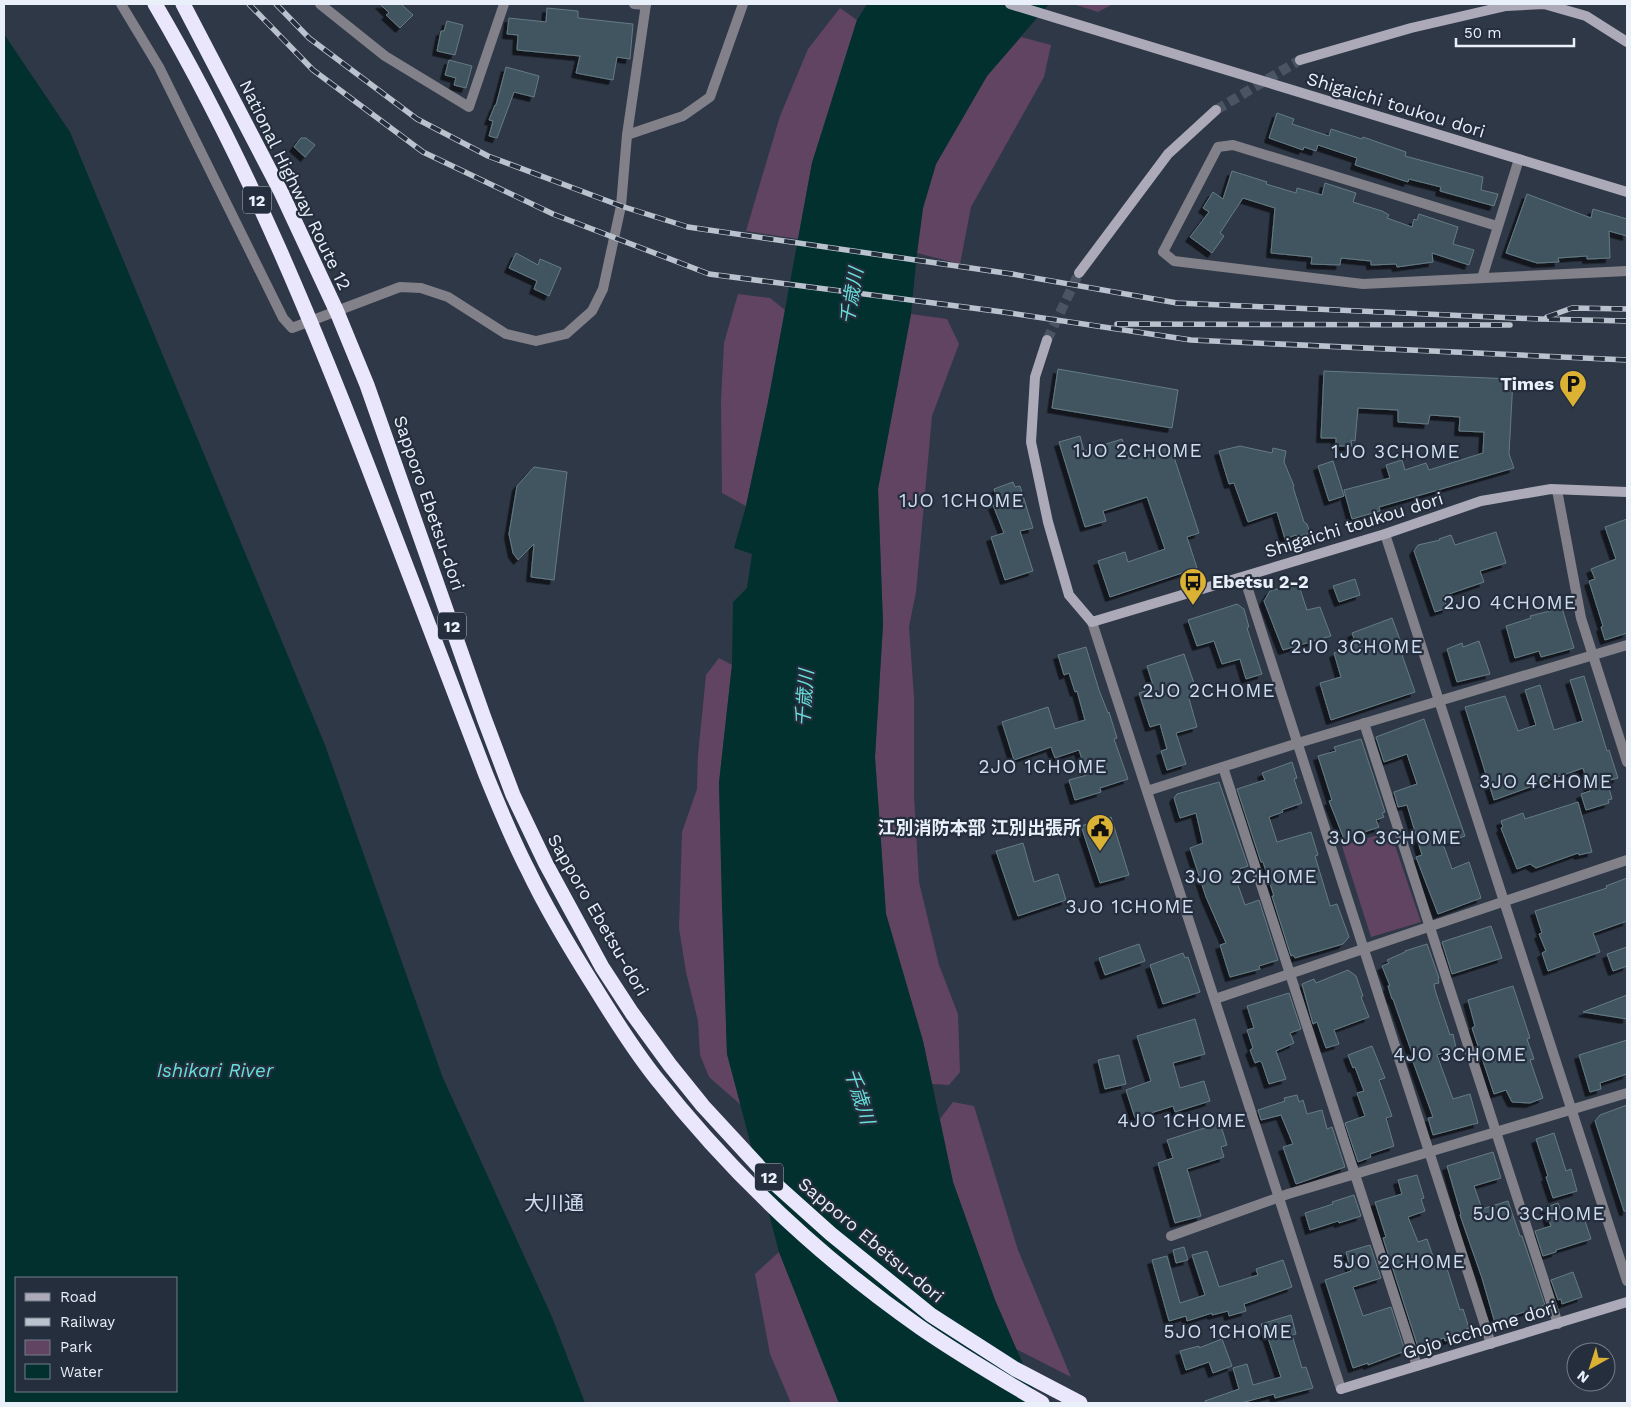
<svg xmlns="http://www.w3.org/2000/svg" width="1631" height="1407" font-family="'Work Sans','Noto Sans JP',sans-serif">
<defs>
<filter id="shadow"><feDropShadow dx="-4.5" dy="4.5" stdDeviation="0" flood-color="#0009"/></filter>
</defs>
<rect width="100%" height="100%" fill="#2f3847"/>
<!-- green -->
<g fill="#604461">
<polygon points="1073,4 1113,4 1098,12"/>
<polygon points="840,8 857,20 812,163 798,239 746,231 780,116 808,49"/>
<polygon points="1021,37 1051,45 1044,77 971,207 960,264 917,253 923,208 936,164 987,76"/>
<polygon points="738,294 770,298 785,310 768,402 746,506 722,493 721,401 724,343"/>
<polygon points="911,314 947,319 959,344 932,416 916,592 909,627 914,697 914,796 919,882 939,965 958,1014 960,1072 949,1085 932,1084 923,1041 886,914 875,757 883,624 878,489"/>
<polygon points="719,658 732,665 719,783 727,1054 741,1105 709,1077 700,1055 698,1021 686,972 679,928 682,832 697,789 698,755 706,675"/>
<polygon points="1390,831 1421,922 1371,937 1342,846"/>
<polygon points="953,1102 974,1106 1018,1250 1071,1377 1016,1349 995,1300 953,1182 940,1119"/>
<polygon points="779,1252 839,1403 791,1403 770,1354 755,1274"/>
</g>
<!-- water -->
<g fill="#02302e" fill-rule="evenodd">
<polygon points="867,4 1049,4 987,76 936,164 923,208 917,253 911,314 878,489 883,624 875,757 886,914 923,1041 953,1182 995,1300 1040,1403 839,1403 779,1252 727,1054 722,906 719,783 732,665 733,602 747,588 752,554 734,548 746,506 768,402 812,163 857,20"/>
<path d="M4,34L70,132L325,745L443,1078L552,1317L585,1403H4ZM16,1278H176V1391H16Z"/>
</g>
<!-- building -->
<g fill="#40555e" stroke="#657b84" filter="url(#shadow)">
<polygon points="380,4 401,4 413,15 400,28 386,15 389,13"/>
<polygon points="547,8 578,11 578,18 633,24 630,59 617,57 613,80 576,73 580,56 517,50 518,35 507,34 509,18 546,22"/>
<polygon points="447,21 463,25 455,55 437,51 441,31 444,31"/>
<polygon points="449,60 472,66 466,88 454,85 456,78 445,75"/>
<polygon points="506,67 539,76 534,97 514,92 497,138 489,136 493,121 489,120 495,105 496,105"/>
<polygon points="1277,113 1294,119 1292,124 1329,136 1331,129 1362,139 1363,137 1406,152 1405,156 1483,177 1481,190 1498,194 1494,206 1440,191 1441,187 1409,179 1408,182 1355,165 1357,158 1318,145 1316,151 1304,147 1303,150 1269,138"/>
<polygon points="301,138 306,138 315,145 305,157 294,147"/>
<polygon points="1232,171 1267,182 1266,184 1296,193 1297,188 1322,195 1325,183 1356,193 1353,202 1382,211 1389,215 1387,218 1412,227 1414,219 1417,220 1419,214 1458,227 1453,244 1474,250 1469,265 1432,253 1433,262 1397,267 1396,264 1371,265 1371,261 1341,258 1340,265 1311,264 1312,257 1271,253 1275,208 1243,198 1220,233 1224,236 1212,253 1190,237 1209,212 1203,208 1213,192 1223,199"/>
<polygon points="1527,194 1591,218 1593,209 1627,219 1627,236 1609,231 1610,258 1587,259 1587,256 1558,258 1559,262 1537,263 1506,253"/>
<polygon points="516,253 538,265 540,259 561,268 549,296 534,289 537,281 509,268"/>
<polygon points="1058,369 1178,390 1172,428 1052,408"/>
<polygon points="1324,371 1513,379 1509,454 1514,468 1379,507 1380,511 1352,519 1344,490 1390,478 1386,465 1402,460 1405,470 1426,463 1429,470 1483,453 1484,432 1459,431 1460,417 1430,415 1428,424 1398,422 1398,410 1358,408 1355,441 1351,440 1352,446 1336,446 1336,438 1321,438"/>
<polygon points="1080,436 1084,451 1122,439 1129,459 1170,445 1199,533 1187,537 1197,568 1110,597 1098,561 1125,552 1128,562 1165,549 1147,497 1103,511 1106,521 1085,527 1059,442"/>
<polygon points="1240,446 1272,453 1273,448 1286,451 1284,462 1294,486 1293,487 1304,522 1307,524 1310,533 1297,537 1296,535 1285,539 1277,512 1248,522 1234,483 1229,484 1219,451"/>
<polygon points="1333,461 1344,496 1329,501 1318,466"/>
<polygon points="534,467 567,472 554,580 531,577 534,544 518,560 513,553 509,534 517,486"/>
<polygon points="1013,482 1015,487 1020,486 1033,528 1020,531 1033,571 1005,580 991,537 1004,533 993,505 999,503 994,489"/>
<polygon points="1627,519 1627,633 1605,640 1601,627 1603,626 1589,581 1595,579 1591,569 1616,559 1605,527"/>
<polygon points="1496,532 1506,563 1480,571 1484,582 1443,596 1447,608 1435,612 1414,551 1418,545 1440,540 1439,539 1451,535 1455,545"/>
<polygon points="1355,579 1360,595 1339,602 1333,586"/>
<polygon points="1298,583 1307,610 1320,607 1331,636 1283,650 1264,601 1270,591"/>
<polygon points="1237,604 1244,609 1249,627 1247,628 1262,674 1246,679 1240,659 1222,664 1214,641 1197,646 1188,620"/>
<polygon points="1562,608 1574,648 1541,657 1539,651 1515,658 1506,626 1531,618 1530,616"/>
<polygon points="1392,618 1404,651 1401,652 1415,692 1331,720 1320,683 1341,677 1334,653 1356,644 1352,633"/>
<polygon points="1479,641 1490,674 1457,682 1447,649 1462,643 1463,647"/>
<polygon points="1086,647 1099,690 1108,713 1109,712 1117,738 1114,739 1128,779 1100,788 1101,792 1075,800 1069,780 1087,775 1079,750 1055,758 1051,747 1014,760 1002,722 1048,707 1055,729 1085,720 1077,691 1075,692 1069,673 1064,675 1058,655"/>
<polygon points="1184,654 1197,692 1188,695 1197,727 1176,733 1186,764 1167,770 1161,751 1167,749 1160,724 1150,727 1139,693 1154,688 1147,666"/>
<polygon points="1584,676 1607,751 1609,750 1618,778 1607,781 1612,799 1608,800 1609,803 1586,810 1581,794 1590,791 1583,768 1494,800 1465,707 1505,696 1518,731 1536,725 1525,690 1540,685 1554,730 1583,721 1570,680"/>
<polygon points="1424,719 1465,836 1443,844 1452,869 1469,862 1481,898 1438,914 1416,857 1422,855 1407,805 1398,807 1394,792 1417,784 1407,754 1384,762 1376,737"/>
<polygon points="1361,739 1385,812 1382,813 1384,817 1376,820 1379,827 1344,839 1329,801 1332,800 1318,756 1336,751 1334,747"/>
<polygon points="1292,762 1297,778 1294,779 1302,803 1282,810 1283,812 1269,817 1277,842 1311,832 1318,855 1315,856 1330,906 1337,904 1349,937 1343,944 1295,958 1293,955 1291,956 1272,896 1274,896 1263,862 1261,862 1237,789 1265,780 1262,773"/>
<polygon points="1219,782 1248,866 1233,871 1245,905 1259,900 1278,960 1259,966 1260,969 1230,977 1220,945 1226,943 1206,897 1190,848 1203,843 1196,813 1180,818 1174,798 1177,794"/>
<polygon points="1578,802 1592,852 1579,855 1578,853 1536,868 1530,864 1517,869 1501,828 1503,827 1501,821 1523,813 1525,819"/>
<polygon points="1111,817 1129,875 1100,883 1081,826"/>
<polygon points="1023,843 1034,882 1058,874 1066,900 1018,916 996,851"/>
<polygon points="1627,878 1627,921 1593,933 1600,952 1548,971 1542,953 1546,951 1539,934 1542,933 1535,911 1607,888 1606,886"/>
<polygon points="1491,926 1502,958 1452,974 1442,942"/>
<polygon points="1139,944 1145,961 1105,975 1099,958"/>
<polygon points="1427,944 1439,978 1438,979 1439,983 1434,984 1435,990 1450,1035 1453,1034 1456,1048 1437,1055 1453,1099 1470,1094 1478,1123 1433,1135 1428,1118 1433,1117 1411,1056 1413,1056 1393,999 1392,999 1388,986 1390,986 1382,966 1389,963 1387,960 1405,952 1405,951"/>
<polygon points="1627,947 1627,966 1613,971 1607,954"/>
<polygon points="1183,953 1185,958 1188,957 1200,992 1163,1004 1150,965"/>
<polygon points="1348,970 1356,976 1363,996 1361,997 1369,1017 1334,1030 1339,1044 1326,1048 1317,1022 1313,1024 1302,984 1314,979 1316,983"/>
<polygon points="1513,986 1530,1038 1527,1039 1534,1059 1530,1060 1543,1098 1530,1103 1512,1102 1506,1090 1494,1094 1472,1028 1475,1026 1468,1000"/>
<polygon points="1289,993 1301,1029 1290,1033 1294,1043 1276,1051 1286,1079 1269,1084 1262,1063 1260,1061 1255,1063 1250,1050 1253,1048 1247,1030 1254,1028 1247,1006"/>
<polygon points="1627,995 1627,1019 1583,1012"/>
<polygon points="1195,1019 1205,1054 1173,1063 1180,1088 1204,1081 1210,1101 1175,1112 1173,1106 1135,1118 1126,1090 1151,1081 1137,1036"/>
<polygon points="1627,1040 1627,1074 1600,1083 1601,1089 1590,1092 1579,1055"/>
<polygon points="1372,1046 1385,1078 1379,1080 1392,1116 1386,1118 1394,1146 1370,1154 1371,1157 1358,1162 1345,1123 1365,1116 1357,1093 1364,1091 1355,1067 1353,1068 1348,1055"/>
<polygon points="1119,1055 1126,1084 1105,1089 1098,1060"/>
<polygon points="1297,1095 1299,1102 1303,1100 1307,1114 1322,1110 1327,1129 1332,1127 1345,1167 1296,1184 1283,1147 1293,1144 1281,1115 1261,1120 1258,1110 1285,1101 1284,1098"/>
<polygon points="1627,1105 1627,1211 1624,1211 1595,1121 1600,1115"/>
<polygon points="1220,1123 1227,1145 1221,1147 1224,1157 1187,1169 1201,1216 1175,1223 1158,1163 1173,1158 1167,1140"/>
<polygon points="1554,1133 1566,1171 1571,1169 1577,1191 1553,1198 1546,1177 1548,1176 1536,1139"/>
<polygon points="1493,1152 1501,1178 1474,1186 1482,1209 1508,1201 1520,1236 1522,1236 1545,1305 1509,1317 1510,1319 1495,1323 1482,1278 1460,1215 1461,1214 1447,1166"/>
<polygon points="1417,1175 1424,1198 1421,1199 1425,1211 1408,1217 1418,1242 1427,1239 1435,1262 1444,1259 1460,1310 1463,1309 1469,1328 1466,1329 1467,1334 1445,1341 1444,1338 1418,1347 1383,1238 1386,1237 1375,1202 1402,1194 1398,1180"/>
<polygon points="1354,1195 1361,1216 1339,1223 1338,1221 1310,1230 1305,1213 1333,1204 1332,1202"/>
<polygon points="1558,1203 1565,1221 1583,1215 1591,1239 1556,1250 1556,1252 1543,1256 1535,1231 1551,1226 1544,1208"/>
<polygon points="1370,1245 1381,1278 1353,1287 1363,1316 1391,1307 1405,1351 1368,1365 1368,1363 1353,1368 1325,1280 1351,1271 1346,1252"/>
<polygon points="1184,1247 1188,1260 1176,1263 1173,1250"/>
<polygon points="1207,1251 1219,1287 1258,1275 1256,1269 1283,1260 1292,1287 1244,1304 1246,1311 1229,1316 1228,1311 1212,1315 1212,1313 1187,1321 1186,1316 1169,1321 1152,1260 1167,1256 1180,1303 1205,1295 1192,1255"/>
<polygon points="1573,1272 1582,1297 1562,1304 1561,1299 1558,1300 1551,1280"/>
<polygon points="1291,1315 1296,1334 1292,1335 1302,1368 1306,1367 1313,1388 1275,1398 1274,1394 1241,1403 1205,1403 1205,1401 1239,1389 1233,1368 1247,1364 1253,1385 1281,1377 1267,1335 1265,1336 1261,1324"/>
<polygon points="1222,1339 1232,1366 1213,1373 1209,1362 1186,1370 1180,1351 1199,1346 1199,1348"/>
</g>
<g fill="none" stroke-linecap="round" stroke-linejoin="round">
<!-- secondary-tunnel -->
<g stroke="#4b5462" stroke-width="10" stroke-dasharray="10 5" stroke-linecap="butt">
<polyline points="1216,110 1300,60"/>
<polyline points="1047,340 1079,273"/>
</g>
<!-- street -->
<g stroke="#82818a" stroke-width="10">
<polyline points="121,4 159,67 283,318 292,328 400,287 421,288 448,297 506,334 536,341 566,334 592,311 603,289 621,206 627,135 646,4"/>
<polyline points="320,4 385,56 469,107 504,4"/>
<polyline points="634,4 646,5"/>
<polyline points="627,135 683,116 710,97 743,4"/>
<polyline points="1497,226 1233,145 1218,147 1163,252 1174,261 1363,284 1627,271"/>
<polyline points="1482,278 1519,159"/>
<polyline points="1557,490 1581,618 1627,762"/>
<polyline points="1385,534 1627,1281"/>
<polyline points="1244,577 1491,1344"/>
<polyline points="1092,622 1341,1389"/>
<polyline points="1364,723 1558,1324"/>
<polyline points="1223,767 1417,1366"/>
<polyline points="1147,791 1298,743 1627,645"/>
<polyline points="1215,999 1627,860"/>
<polyline points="1171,1236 1288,1194 1627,1093"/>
</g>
<!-- secondary -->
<g stroke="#acaab9" stroke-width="10">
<polyline points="1010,4 1627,192"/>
<polyline points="1300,60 1411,28 1506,6 1544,4 1586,16 1627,42"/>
<polyline points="1079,273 1168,154 1216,110"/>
<polyline points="1047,340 1035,377 1031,442 1048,522 1069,595 1092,622 1385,534 1481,501 1551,489 1627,492"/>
<polyline points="1341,1389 1627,1302"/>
</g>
<!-- highway -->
<g stroke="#eae7fd" stroke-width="15">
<path d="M155,4C248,162 317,332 382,503C417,594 452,685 486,775C499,807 512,839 528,870C547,910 570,948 594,986C613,1017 633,1049 656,1078C731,1173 822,1259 921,1328C960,1355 1001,1379 1042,1403"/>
<polyline points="183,4 281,192 337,312 367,385 484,718 513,795 546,864 602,967 632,1013 670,1065 703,1106 774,1183 831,1234 931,1315 1015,1369 1080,1403"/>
</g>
<defs>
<g id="rail">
<polyline points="249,4 313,70 423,152 553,214 709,274 1003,312 1191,340 1627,360"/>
<polyline points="276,4 309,38 417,119 488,156 621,206 688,227 1012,274 1177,303 1540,319 1627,321"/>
<polyline points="1547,317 1572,308 1627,309"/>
<polyline points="1117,324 1510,325"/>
</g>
</defs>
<!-- rail casing -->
<use href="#rail" stroke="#bac2cd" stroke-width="5.5"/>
<!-- rail -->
<use href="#rail" stroke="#252e3d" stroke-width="4" stroke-dasharray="11" stroke-linecap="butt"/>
</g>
<!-- icons -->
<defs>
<symbol id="parking-pin" viewBox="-11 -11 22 30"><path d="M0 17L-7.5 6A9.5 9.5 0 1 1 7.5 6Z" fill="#dbb233" stroke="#252e3d"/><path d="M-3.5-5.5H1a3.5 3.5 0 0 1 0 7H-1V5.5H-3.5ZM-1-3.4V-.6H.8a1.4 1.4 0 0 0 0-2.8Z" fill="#111"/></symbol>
<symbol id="bus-pin" viewBox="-11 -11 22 30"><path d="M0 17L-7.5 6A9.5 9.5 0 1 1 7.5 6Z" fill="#dbb233" stroke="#252e3d"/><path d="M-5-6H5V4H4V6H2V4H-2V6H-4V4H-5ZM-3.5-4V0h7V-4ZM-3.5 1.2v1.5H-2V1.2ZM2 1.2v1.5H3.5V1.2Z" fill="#111"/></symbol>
<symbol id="civic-pin" viewBox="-11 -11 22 30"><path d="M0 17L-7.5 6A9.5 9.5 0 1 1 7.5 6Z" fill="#dbb233" stroke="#252e3d"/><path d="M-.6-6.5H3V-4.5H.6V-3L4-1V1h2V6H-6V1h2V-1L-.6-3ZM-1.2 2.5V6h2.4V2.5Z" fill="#111"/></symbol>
</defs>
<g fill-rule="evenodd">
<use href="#parking-pin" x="1557" y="368" width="32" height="43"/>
<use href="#bus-pin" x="1177" y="566" width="32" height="43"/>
<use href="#civic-pin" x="1084" y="812" width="32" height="43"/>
</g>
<g text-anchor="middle" stroke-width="4.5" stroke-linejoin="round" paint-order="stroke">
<!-- shield labels -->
<g fill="#252e3d" stroke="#aeb6c1" stroke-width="1">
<rect x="243" y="186.5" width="28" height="27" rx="4"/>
<rect x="438" y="612.5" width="28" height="27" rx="4"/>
<rect x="755" y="1163.5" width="28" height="27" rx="4"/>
</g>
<g font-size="16" font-weight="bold" fill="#e9f0fa">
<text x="257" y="206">12</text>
<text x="452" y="632">12</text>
<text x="769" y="1183">12</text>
</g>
<!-- street labels -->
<g font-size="18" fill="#e9f0fa" stroke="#252e3d">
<text transform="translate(1396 105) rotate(17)" y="6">Shigaichi toukou dori</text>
<text transform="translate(295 185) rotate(64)" y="6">National Highway Route 12</text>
<text transform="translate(429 503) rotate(71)" y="6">Sapporo Ebetsu-dori</text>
<text transform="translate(1354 525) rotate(-17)" y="6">Shigaichi toukou dori</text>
<text transform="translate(598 915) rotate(60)" y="6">Sapporo Ebetsu-dori</text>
<text transform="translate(871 1240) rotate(40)" y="6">Sapporo Ebetsu-dori</text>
<text transform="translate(1480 1330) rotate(-17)" y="6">Gojo icchome dori</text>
</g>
<!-- poi labels -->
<g font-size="18" font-weight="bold" fill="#e9f0fa" stroke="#252e3d" text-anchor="end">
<text x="1554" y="390">Times</text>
<text x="1212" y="588" text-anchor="start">Ebetsu 2-2</text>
<text x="1081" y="834">江別消防本部 江別出張所</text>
</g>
<!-- water labels -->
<g font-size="19" font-style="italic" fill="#66ded9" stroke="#252e3d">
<text transform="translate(851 296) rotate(-80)" y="7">千歳川</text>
<text transform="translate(804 698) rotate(-86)" y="7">千歳川</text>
<text x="215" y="1077">Ishikari River</text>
<text transform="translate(860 1096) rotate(72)" y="7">千歳川</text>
</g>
<!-- neighbourhood labels -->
<g font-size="19" letter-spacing="1" fill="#d0ddf0" stroke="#252e3d">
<text x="1138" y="457">1JO 2CHOME</text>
<text x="1396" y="458">1JO 3CHOME</text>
<text x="962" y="507">1JO 1CHOME</text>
<text x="1510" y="609">2JO 4CHOME</text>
<text x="1357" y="653">2JO 3CHOME</text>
<text x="1209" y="697">2JO 2CHOME</text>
<text x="1043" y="773">2JO 1CHOME</text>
<text x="1546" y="788">3JO 4CHOME</text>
<text x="1395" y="844">3JO 3CHOME</text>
<text x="1251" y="883">3JO 2CHOME</text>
<text x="1130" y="913">3JO 1CHOME</text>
<text x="1460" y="1061">4JO 3CHOME</text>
<text x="1182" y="1127">4JO 1CHOME</text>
<text x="1539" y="1220">5JO 3CHOME</text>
<text x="1399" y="1268">5JO 2CHOME</text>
<text x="1228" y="1338">5JO 1CHOME</text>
</g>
<!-- quarter labels -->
<g font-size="20" fill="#d0ddf0" stroke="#252e3d">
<text x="554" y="1210">大川通</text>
</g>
</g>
<!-- border -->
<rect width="1631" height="1407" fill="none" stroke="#e9f0fa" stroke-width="10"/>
<!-- legend -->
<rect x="15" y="1277" width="162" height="115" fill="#252e3d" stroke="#737c89"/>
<rect x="25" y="1293" width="25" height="8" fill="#acaab9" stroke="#737c89"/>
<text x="60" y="1302" font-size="15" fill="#e9f0fa">Road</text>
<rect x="25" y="1318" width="25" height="8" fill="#bac2cd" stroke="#737c89"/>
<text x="60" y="1327" font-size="15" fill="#e9f0fa">Railway</text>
<rect x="25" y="1340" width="25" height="15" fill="#604461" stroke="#737c89"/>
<text x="60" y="1352" font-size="15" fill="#e9f0fa">Park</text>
<rect x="25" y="1364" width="25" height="15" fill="#02302e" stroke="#737c89"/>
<text x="60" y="1377" font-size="15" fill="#e9f0fa">Water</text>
<!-- north arrow -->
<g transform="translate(1591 1367) rotate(219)"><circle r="24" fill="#252e3d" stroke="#737c89"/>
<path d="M0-4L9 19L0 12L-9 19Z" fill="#dbb233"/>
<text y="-8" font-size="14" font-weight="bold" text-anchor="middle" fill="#e9f0fa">N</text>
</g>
<!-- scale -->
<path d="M1456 38v8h118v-8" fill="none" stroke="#e9f0fa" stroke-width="2.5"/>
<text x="1464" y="38" font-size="15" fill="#e9f0fa" stroke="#252e3d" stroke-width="4" paint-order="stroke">50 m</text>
</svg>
